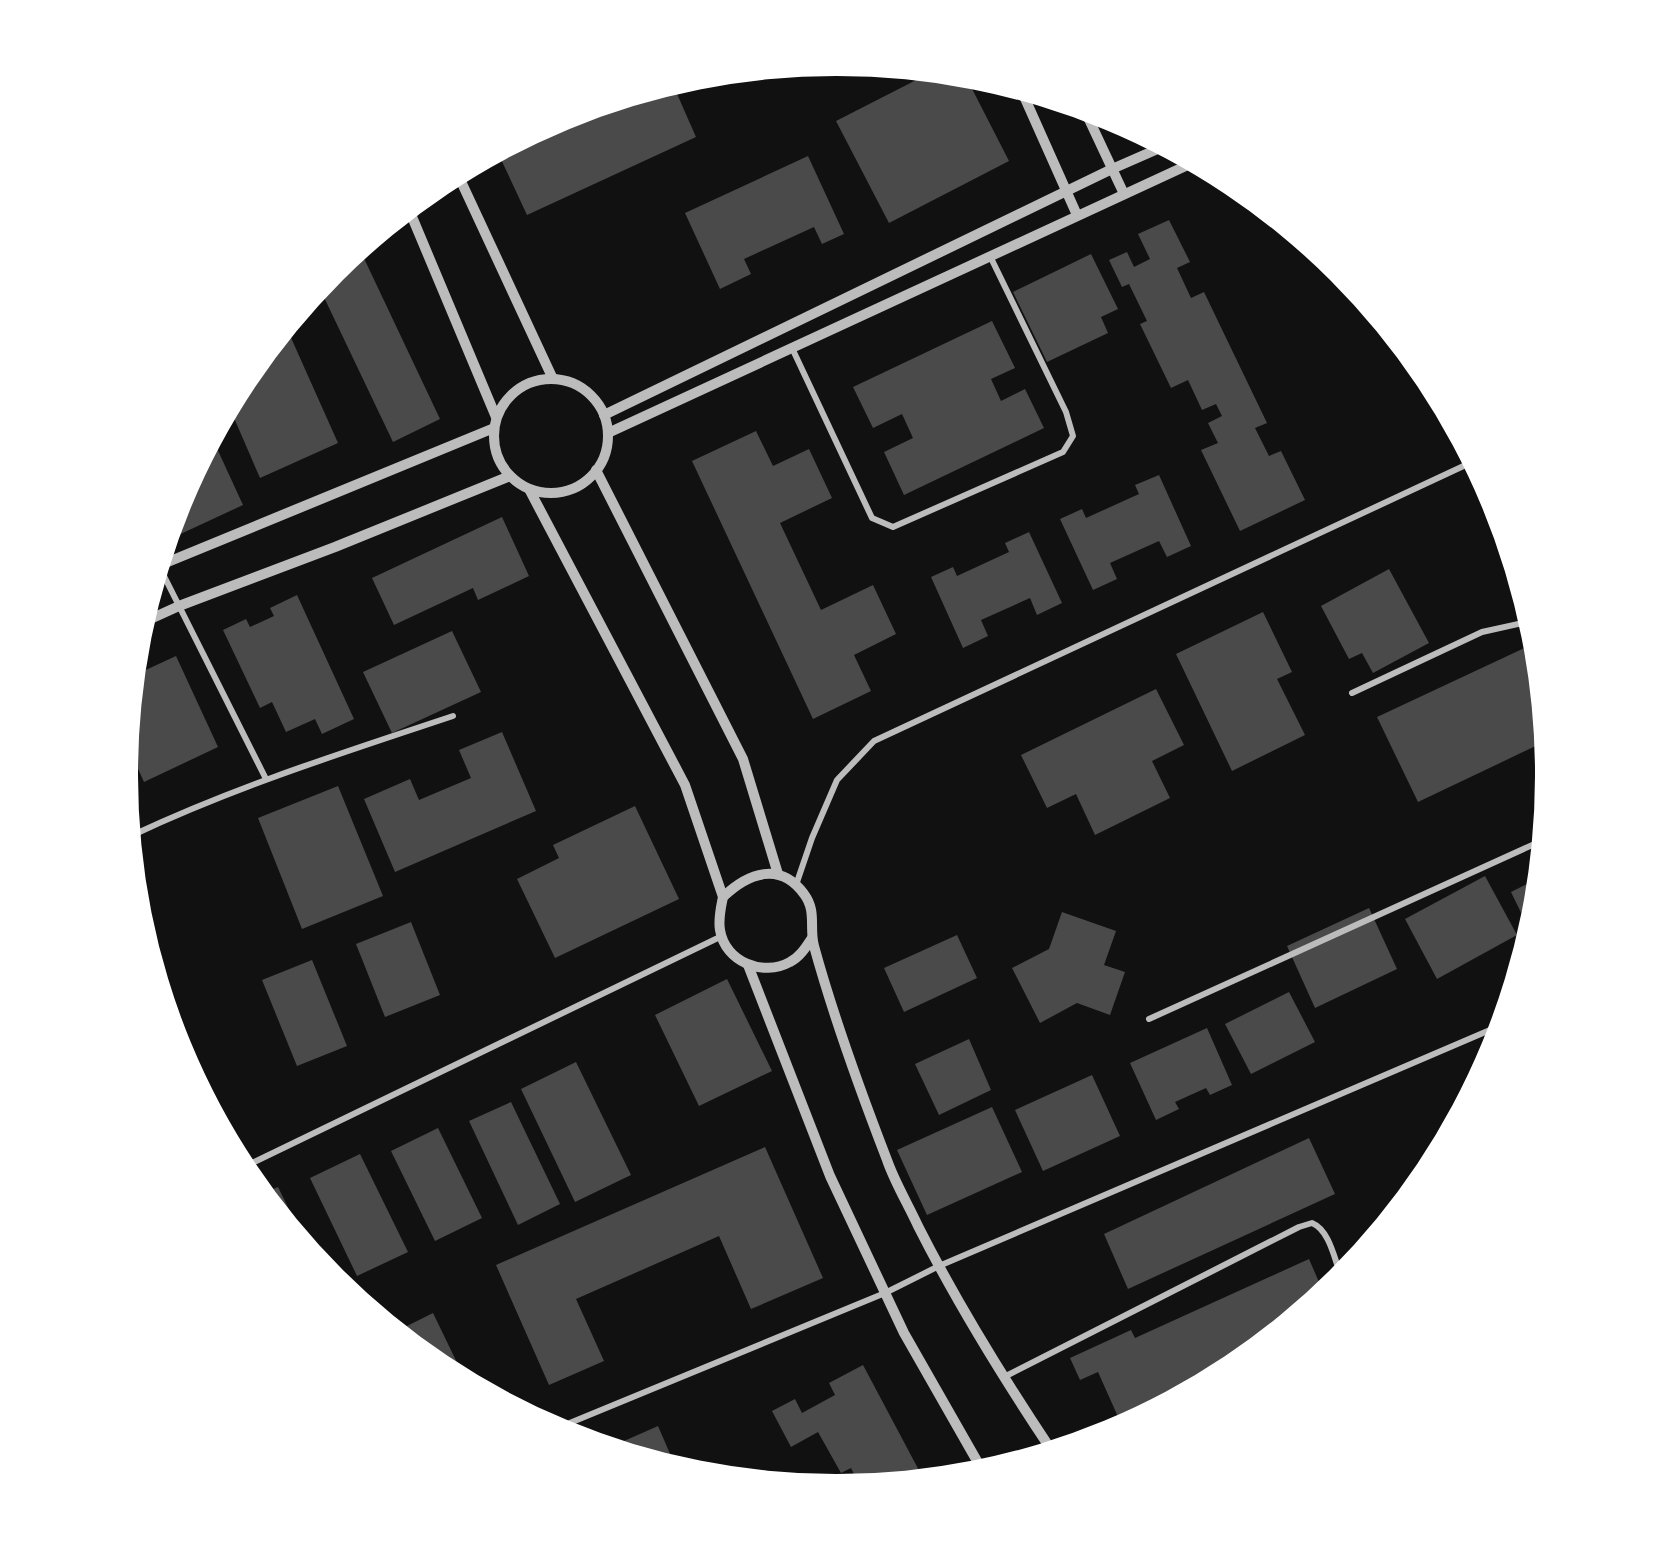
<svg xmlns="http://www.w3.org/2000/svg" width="1673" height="1550" font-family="'Exo 2',sans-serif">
<rect width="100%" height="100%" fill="#111"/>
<!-- building -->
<g fill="#4a4a4a">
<polygon points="926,75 967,79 1009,161 889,223 836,121"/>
<polygon points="674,87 696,137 527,215 499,155 565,120"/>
<polygon points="808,156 844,234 822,244 814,227 744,259 751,274 720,289 685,213"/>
<polygon points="1169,220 1190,262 1177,268 1191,298 1204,292 1267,423 1255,428 1269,456 1281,451 1305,500 1240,531 1201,450 1218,443 1208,423 1222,416 1216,404 1202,410 1188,380 1171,388 1140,324 1147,321 1129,284 1122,287 1109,260 1127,252 1134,267 1150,259 1138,234"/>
<polygon points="361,252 440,419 393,442 321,291 335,273"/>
<polygon points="1091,254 1118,309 1101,317 1108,333 1047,362 1013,292"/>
<polygon points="992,321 1015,368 991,379 1001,401 1025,389 1044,428 904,495 884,452 913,438 902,414 873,428 853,387"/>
<polygon points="288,331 338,443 260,478 231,411 247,381"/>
<polygon points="756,431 773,466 809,449 832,498 780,523 821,610 873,585 896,634 854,655 871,691 813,719 692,461"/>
<polygon points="214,442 243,505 172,538 182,503"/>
<polygon points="1159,475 1191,546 1167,557 1159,541 1110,563 1117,579 1093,590 1060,519 1082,509 1086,518 1139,494 1135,485"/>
<polygon points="502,517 529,576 478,600 473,588 394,625 372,578"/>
<polygon points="1029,532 1062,603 1037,615 1030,598 981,620 988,636 963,648 931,577 953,567 957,576 1009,552 1005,543"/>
<polygon points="1389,569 1429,643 1373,673 1362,653 1349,659 1321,606"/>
<polygon points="297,595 354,719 322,734 315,719 286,732 272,702 260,708 223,630 246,619 250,627 274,616 270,608"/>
<polygon points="1263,612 1292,672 1277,679 1305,735 1232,771 1176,654"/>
<polygon points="452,631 481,692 392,733 363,672"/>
<polygon points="1533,644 1542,743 1418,802 1377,717"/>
<polygon points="176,656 218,747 144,782 130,751 137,674"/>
<polygon points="1156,689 1184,745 1152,761 1170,798 1095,835 1076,794 1047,808 1021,755"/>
<polygon points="502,732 536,811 395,872 364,799 410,779 419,800 471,778 459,750"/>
<polygon points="338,786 383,896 302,929 258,818"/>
<polygon points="635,806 679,899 555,958 517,879 559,858 553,845"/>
<polygon points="1485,876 1517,935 1437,979 1405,919"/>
<polygon points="1535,880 1532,914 1528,927 1511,892"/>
<polygon points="1369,908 1397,969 1315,1008 1287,946"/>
<polygon points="1062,912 1116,931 1104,965 1125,972 1110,1015 1077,1003 1040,1023 1012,968 1049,949"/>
<polygon points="411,922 440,995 385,1017 356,944"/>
<polygon points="957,935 977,978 904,1012 884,968"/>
<polygon points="312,960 347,1046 297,1066 262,980"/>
<polygon points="727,979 772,1071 699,1106 655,1015"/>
<polygon points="1289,992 1315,1042 1251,1074 1225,1024"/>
<polygon points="1207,1028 1232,1085 1210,1095 1206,1088 1175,1102 1179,1109 1156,1120 1130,1063"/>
<polygon points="969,1039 991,1090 939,1115 915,1064"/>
<polygon points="576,1062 631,1175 575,1202 521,1089"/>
<polygon points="1092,1075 1120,1136 1043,1171 1015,1110"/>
<polygon points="511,1102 560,1204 518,1225 469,1121"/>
<polygon points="992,1107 1022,1172 927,1215 897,1150"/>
<polygon points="438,1128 482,1218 435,1241 391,1151"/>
<polygon points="1309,1138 1335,1194 1128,1289 1104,1234"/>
<polygon points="765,1147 823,1278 751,1309 719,1236 576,1299 604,1361 549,1385 496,1265"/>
<polygon points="360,1154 408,1252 357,1276 310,1178"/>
<polygon points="278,1187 300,1232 299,1233 266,1192"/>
<polygon points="1309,1259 1322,1289 1230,1365 1185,1389 1119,1419 1098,1372 1080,1380 1070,1358 1131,1330 1135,1338"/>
<polygon points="433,1313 463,1375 442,1364 389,1320 395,1317 401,1329"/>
<polygon points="863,1365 922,1476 858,1482 851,1468 841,1473 818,1432 791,1447 772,1411 795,1399 802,1413 835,1395 829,1383"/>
<polygon points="658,1426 674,1463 615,1445"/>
</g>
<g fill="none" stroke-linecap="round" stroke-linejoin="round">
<!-- minor -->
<g stroke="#bcbcbc" stroke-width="6">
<polyline points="792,348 872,518 893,527 1063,452 1073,436 1066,412 990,256"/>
<polyline points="161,570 266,779"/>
<polyline points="1352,693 1482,632 1527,622"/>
<path d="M133,835C237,786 345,752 453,716"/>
<polyline points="796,885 812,838 837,780 874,741 1470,463"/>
<polyline points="1149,1019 1539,842"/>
<polyline points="246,1166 722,936"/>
<path d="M1004,1377L1299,1227L1312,1223C1329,1230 1334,1257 1340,1273"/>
<polyline points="560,1427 885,1293 939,1266 1497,1027"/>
</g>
<!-- tertiary -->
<g stroke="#bcbcbc" stroke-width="10">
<polyline points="1023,94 1077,215"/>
<polyline points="1086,113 1124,194"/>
<polyline points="459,177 553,379"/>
<polyline points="410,212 496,417"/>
<circle cx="551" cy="436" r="57"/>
<polyline points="604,415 1112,169 1160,148"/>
<polyline points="608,433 1190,164"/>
<polyline points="596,470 743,759 778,874"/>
<path d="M529,489L685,785L723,897C721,907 718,919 720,930C725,962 763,977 790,962C800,957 806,947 812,938"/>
<polyline points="163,564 494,428"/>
<polyline points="146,621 179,606 335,547 510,476"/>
<path d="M723,897C748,873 780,861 804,894C817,911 809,928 814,946C834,1019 860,1090 887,1160C895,1183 908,1204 918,1226C957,1303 1002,1376 1050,1448"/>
<polyline points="748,965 830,1176 904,1333 981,1468"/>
</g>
</g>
<!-- crop -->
<path d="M0 0H1673V1550H0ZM836 76H837A698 698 0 0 1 1535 774V776A698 698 0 0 1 837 1474H836A698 698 0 0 1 138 776V774A698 698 0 0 1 836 76Z" fill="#fff" fill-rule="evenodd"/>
</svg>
